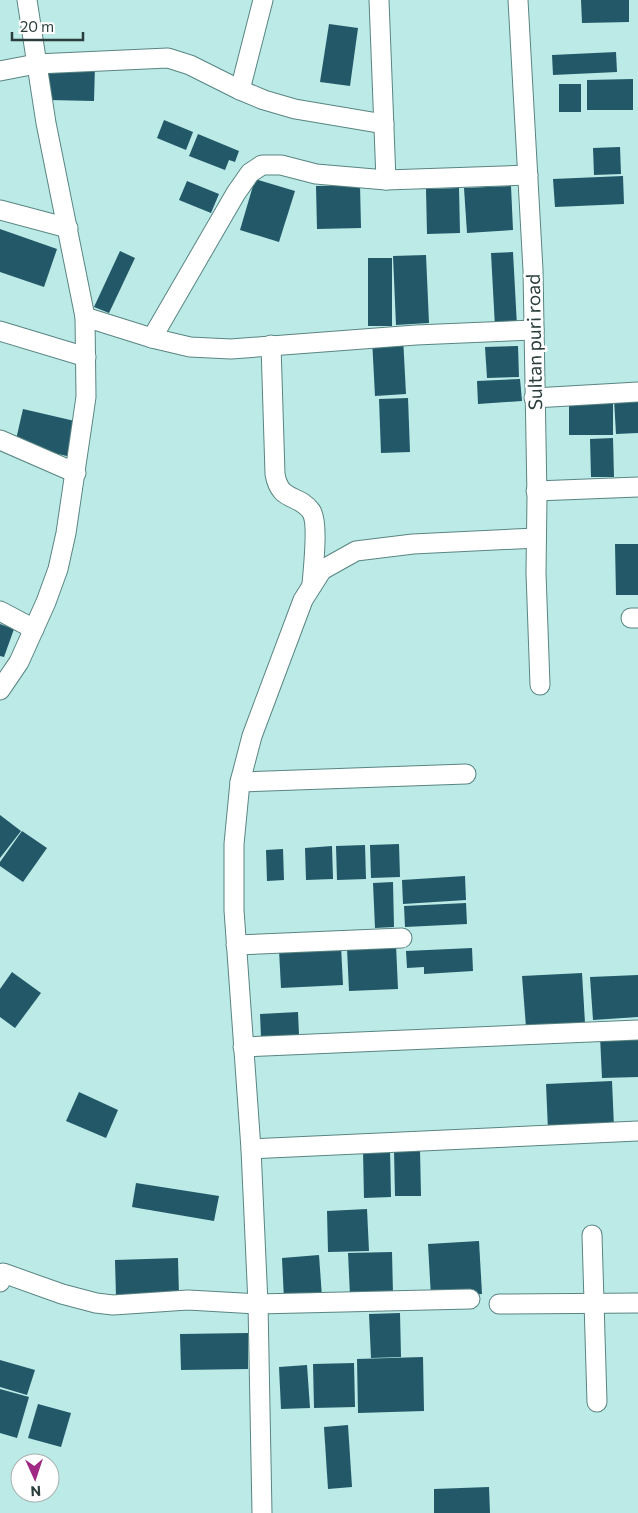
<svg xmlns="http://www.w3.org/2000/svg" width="638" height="1513" font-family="Commissioner,sans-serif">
<rect width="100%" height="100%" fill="#bbeae7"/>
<!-- building -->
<g fill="#225867">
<polygon points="581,0 629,0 629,22 582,23"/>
<polygon points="329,24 358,28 350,86 320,82"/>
<polygon points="616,52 617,72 553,75 552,55"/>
<polygon points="49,65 95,65 94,101 49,100"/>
<polygon points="633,79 633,110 587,110 587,80"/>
<rect x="559" y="84" width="22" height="28"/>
<polygon points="164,120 193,132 186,150 157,138"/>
<polygon points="198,134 239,151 235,162 229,160 225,170 189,156"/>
<polygon points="620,147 621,174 594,175 593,148"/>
<polygon points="623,176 624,204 555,207 553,179"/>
<polygon points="255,179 295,191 279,242 240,230"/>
<polygon points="187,181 219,194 211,213 179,200"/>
<polygon points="360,185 361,228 317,229 316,186"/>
<polygon points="511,186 513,230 467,233 464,188"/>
<polygon points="459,188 460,233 427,234 426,189"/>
<polygon points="0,229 57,249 44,287 0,272"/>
<polygon points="120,251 135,258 109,313 94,307"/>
<polygon points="513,252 517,326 495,327 491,253"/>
<polygon points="426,255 429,323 396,325 393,256"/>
<rect x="368" y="258" width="24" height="68"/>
<polygon points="403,337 406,394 375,396 372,339"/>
<polygon points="518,346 519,377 487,378 485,347"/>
<polygon points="520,379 522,401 478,404 477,381"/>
<rect x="569" y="397" width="44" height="38"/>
<polygon points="408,398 410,452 381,453 379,399"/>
<polygon points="638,398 638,433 616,434 614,399"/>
<polygon points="23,409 79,422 71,457 15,444"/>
<polygon points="613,438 614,477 591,477 590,439"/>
<polygon points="615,544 638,544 638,595 616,595"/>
<polygon points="0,624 14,629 4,657 0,656"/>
<polygon points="0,815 21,831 0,858"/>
<polygon points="22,831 47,848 23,882 0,866 0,862"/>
<polygon points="399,844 400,877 371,878 370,845"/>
<polygon points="365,845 366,879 337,880 336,846"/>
<polygon points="332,846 333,879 306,880 305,848"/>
<polygon points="283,849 284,880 267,881 266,850"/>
<polygon points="465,876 466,900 403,904 402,880"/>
<polygon points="393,882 394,927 375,928 373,883"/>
<polygon points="466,903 467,924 405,927 404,906"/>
<polygon points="396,945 398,989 349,991 347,948"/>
<polygon points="341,946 343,985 281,988 279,950"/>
<polygon points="472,948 473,971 424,974 424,967 407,968 406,951"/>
<polygon points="12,972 41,993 15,1028 0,1017 0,989"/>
<polygon points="582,973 585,1023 526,1027 522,976"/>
<polygon points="638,975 638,1017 593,1020 590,977"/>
<polygon points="298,1012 299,1035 261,1037 260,1014"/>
<polygon points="638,1035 638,1077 602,1078 600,1036"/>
<polygon points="612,1081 614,1127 548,1130 546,1084"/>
<polygon points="79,1092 118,1110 106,1138 66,1121"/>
<polygon points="390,1149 391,1197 364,1198 363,1150"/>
<polygon points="394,1150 420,1150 421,1196 395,1196"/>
<polygon points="136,1183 219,1196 214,1221 132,1207"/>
<polygon points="367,1209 369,1251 328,1252 327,1211"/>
<polygon points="479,1241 482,1294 431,1297 428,1244"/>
<polygon points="392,1252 393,1294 350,1295 348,1253"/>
<polygon points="319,1255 322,1297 284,1300 282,1258"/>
<polygon points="178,1258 179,1295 116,1297 115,1260"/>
<polygon points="400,1313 401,1357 371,1358 369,1314"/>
<polygon points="248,1333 248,1369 181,1370 180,1334"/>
<polygon points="423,1357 424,1411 358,1413 357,1359"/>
<polygon points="0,1360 35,1370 27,1395 0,1387"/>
<polygon points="354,1363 355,1407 314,1408 313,1364"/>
<polygon points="307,1365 310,1408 281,1409 279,1367"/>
<polygon points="0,1389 29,1397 17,1438 0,1433"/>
<polygon points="38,1404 71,1413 61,1447 28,1438"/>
<polygon points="348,1425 352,1487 328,1489 324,1427"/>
<polygon points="489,1487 490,1513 434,1513 434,1489"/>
</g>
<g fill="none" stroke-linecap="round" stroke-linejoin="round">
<defs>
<g id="street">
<polyline points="379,0 386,180"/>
<polyline points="518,0 533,270 537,497 536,573 540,685"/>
<polyline points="0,71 36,64 168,58 190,65 240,90 264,100 295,109 384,124"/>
<polyline points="240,90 263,0"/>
<polyline points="0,210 68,228"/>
<polyline points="85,317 152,338 190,347 231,349 416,335 534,330"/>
<polyline points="0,331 86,357"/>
<polyline points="152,338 236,193 250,173 262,165 281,165 316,174 386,180 528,175"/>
<path d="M271,345L275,474C280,503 298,493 311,511C319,522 313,570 312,585"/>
<polyline points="534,398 638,392"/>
<polyline points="0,440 76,473"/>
<polyline points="536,491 638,487"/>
<polyline points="0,611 34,629"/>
<polyline points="631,618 638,618"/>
<polyline points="0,690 19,662 46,602 58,569 66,533 86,397 85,317 46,123 27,0"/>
<polyline points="240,782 466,774"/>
<polyline points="236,945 402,938"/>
<polyline points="243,1047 638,1030"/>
<polyline points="251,1149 638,1131"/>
<polyline points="592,1235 597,1402"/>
<polyline points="0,1282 3,1273 62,1294 96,1303 113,1305 188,1300 258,1304 470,1299"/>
<polyline points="499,1304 638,1303"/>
<polyline points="262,1513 258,1304 251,1149 234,910 234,844 240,782 252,736 303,600 322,570 356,551 413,544 536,538"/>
</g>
</defs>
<!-- street casing -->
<use href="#street" stroke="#598582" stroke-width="21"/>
<!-- street -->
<use href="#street" stroke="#fff" stroke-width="19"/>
</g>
<g text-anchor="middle" stroke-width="5" stroke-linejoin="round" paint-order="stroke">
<!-- street labels -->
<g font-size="19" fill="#2a3d3c" stroke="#fff">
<text transform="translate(534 342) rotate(-91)" y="7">Sultan puri road</text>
</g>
</g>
<!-- north arrow -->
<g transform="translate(35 1478) rotate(177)"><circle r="24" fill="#ffffff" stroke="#aab1b1"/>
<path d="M0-4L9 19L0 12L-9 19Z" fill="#9f2983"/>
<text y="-8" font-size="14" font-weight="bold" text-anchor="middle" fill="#2a3d3c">N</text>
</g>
<!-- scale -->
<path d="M12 32v8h71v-8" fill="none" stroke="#2a3d3c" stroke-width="2.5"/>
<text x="20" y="32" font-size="15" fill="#2a3d3c" stroke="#ffffff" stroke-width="4" paint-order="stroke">20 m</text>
</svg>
